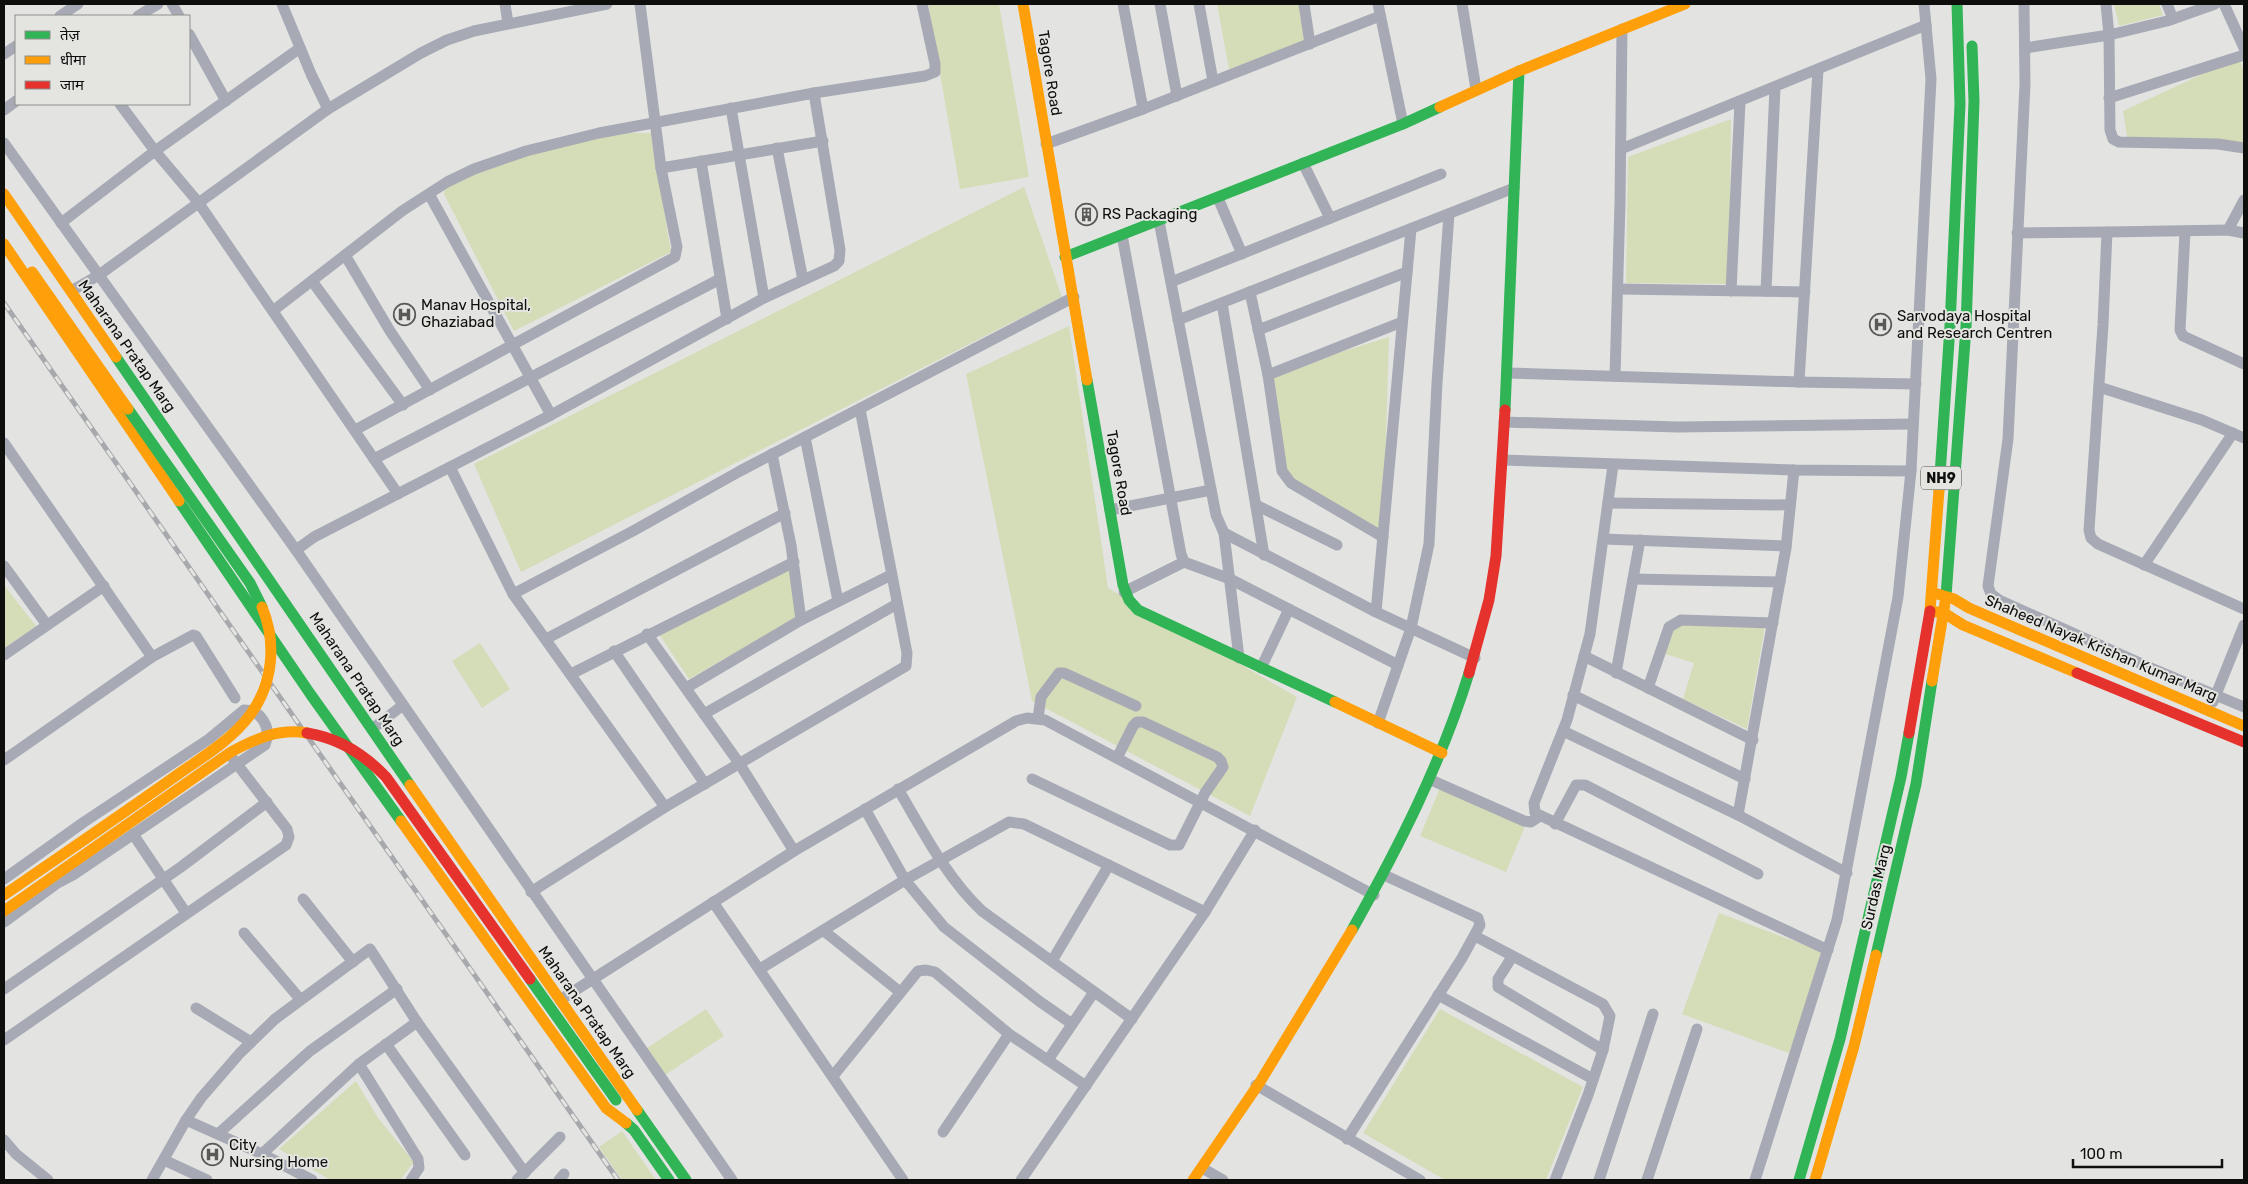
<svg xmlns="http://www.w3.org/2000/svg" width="2248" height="1184" font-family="Rubik,'Noto Sans Devanagari',sans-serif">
<rect width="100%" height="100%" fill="#e3e4e2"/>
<!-- green -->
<g fill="#d4ddb8">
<polygon points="928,4 999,4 1029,177 960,189"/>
<polygon points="1217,4 1300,4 1307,42 1229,69"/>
<polygon points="2114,4 2159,4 2163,15 2119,26"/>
<polygon points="2239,57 2244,73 2244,142 2128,142 2123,111"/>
<polygon points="1731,119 1729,284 1626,283 1628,157"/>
<polygon points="616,133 651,133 671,252 514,331 444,194 445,188 474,169"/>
<polygon points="1024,187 1062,297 521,572 474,464"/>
<polygon points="1069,326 1108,588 1297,697 1250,816 1032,701 966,374"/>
<polygon points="1389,337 1383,537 1278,471 1268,375"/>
<polygon points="791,567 798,617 689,679 659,634"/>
<polygon points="4,585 36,626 4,648"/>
<polygon points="1682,623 1765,626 1747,729 1683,699 1694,663 1665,654 1672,630"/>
<polygon points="480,643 510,689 482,708 452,661"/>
<polygon points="1440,788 1526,824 1506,872 1420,836"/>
<polygon points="1719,913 1826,953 1789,1053 1682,1014"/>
<polygon points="706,1009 724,1036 665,1075 647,1048"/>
<polygon points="1440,1009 1583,1087 1546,1180 1445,1180 1363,1133"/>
<polygon points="356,1081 378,1118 414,1162 400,1180 330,1180 279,1149"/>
<polygon points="622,1131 656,1180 622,1180 599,1147"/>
</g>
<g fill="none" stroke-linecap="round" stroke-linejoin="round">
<!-- street -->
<g stroke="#a7aab4" stroke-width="11">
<polyline points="172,4 179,16"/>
<polyline points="282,4 311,74 328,109"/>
<polyline points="505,4 508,23"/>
<polyline points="1123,4 1143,109"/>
<polyline points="1160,4 1177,96"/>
<polyline points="1199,4 1213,81"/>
<polyline points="1304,4 1310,44"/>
<polyline points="1378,4 1403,124"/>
<polyline points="1462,4 1476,89"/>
<polyline points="2024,4 2025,84 2008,439 1988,586 1991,594 1999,600 2151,668 2244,707"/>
<polyline points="2106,4 2109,35 2110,130 2113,139 2119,142 2218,144 2244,148"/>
<polyline points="2167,4 2173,19"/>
<polyline points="2224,4 2244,48"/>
<polyline points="60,16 78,4"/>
<polyline points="138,16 158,4"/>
<polyline points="189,34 226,101"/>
<polyline points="2025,48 2109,35 2167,21 2215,4"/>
<polyline points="4,54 16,46"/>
<polyline points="814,93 925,76 935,72 935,64 922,4"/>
<polyline points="2109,98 2244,55"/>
<polyline points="120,104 155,151 198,202 398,494"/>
<polyline points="731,108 764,298"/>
<polyline points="4,110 16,101"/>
<polyline points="4,143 296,550 732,1180"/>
<polyline points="1046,144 1143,109 1380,16"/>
<polyline points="777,148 803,280"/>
<polyline points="1621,149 1926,25"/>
<polyline points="701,161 727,319"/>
<polyline points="1303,163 1330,218"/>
<polyline points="661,168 823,141"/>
<polyline points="429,194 551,415"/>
<polyline points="1218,198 1242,254"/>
<polyline points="1159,221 1216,515 1224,533 1376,612 1475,658"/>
<polyline points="61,223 155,151 300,48"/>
<polyline points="2228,230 2244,200"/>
<polyline points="2185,232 2180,330 2183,336 2244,364"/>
<polyline points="2017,233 2107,232"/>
<polyline points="2244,233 2228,230 2107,232 2103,325 2089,530 2091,538 2098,544 2244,609"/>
<polyline points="1122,235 1181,554 1184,562 1230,579 1398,665"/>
<polyline points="345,255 390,331 430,390"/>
<polyline points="312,281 403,405"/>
<polyline points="1171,282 1441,174"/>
<polyline points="1618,289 1805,292"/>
<polyline points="71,291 99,275 328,109 421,53 447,40 474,31 607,4"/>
<polyline points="1731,291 1740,102"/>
<polyline points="1766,291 1775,87"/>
<polyline points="1250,292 1268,375 1282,471 1291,483 1383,537"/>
<polyline points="1222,303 1264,555"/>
<polyline points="274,310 402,211 447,182 474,169 526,151 599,133 814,93 840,250 839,261 834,266 764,298 551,415 314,537 296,550"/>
<polyline points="1178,320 1514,188"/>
<polyline points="1258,330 1407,272"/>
<polyline points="1507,373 1799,382 1916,384"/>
<polyline points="1268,375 1402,322"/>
<polyline points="1615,376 1620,203 1622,29"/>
<polyline points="1799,382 1818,70"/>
<polyline points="2099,387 2202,420 2244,438"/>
<polyline points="1504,422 1678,427 1913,424"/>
<polyline points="355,430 675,257 677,247 661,168 640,4"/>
<polyline points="805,437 838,601"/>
<polyline points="4,443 152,657"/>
<polyline points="374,459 720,279"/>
<polyline points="1503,460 1794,470 1911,471"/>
<polyline points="1613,465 1590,634 1567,720 1534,803 1535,813 1828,950"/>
<polyline points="450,467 513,594 665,807"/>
<polyline points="1608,503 1790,505"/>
<polyline points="1256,505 1337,545"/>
<polyline points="1110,510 1211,490"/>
<polyline points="1224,533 1239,658"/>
<polyline points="1604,539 1786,546"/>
<polyline points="2144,565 2233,433"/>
<polyline points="4,566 47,625"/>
<polyline points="1633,579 1780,582"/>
<polyline points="1124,592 1184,562"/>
<polyline points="513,594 633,531 740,471 1074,297"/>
<polyline points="1376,612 1411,229"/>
<polyline points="801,620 891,575"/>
<polyline points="647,634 739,763 794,851"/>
<polyline points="546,639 785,513"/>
<polyline points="614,651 705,784"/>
<polyline points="4,655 104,586"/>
<polyline points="1584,656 1753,740"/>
<polyline points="1261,668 1289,609"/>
<polyline points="1616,673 1640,540"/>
<polyline points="571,674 794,562"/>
<polyline points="686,688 801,620 791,545 772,454"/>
<polyline points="1648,688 1669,627 1681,620 1773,623"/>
<polyline points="1573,695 1745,779"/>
<polyline points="2213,702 2244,625"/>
<polyline points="704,714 897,604"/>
<polyline points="1038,718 1041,697 1059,673 1064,673 1136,706"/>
<polyline points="1378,723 1411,628 1429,544 1437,383 1449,214"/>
<polyline points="372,729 403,705"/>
<polyline points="1563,731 1738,815 1847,873"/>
<polyline points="4,760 152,657 193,635 196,636 235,698"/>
<polyline points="1032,779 1170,845 1179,845 1205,793 1223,767 1221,761 1217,757 1143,722 1137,722 1133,726 1117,758"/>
<polyline points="1431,780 1524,821 1531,822 1540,816"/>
<path d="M898,789C923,831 946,877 982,911L1132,1019"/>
<polyline points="865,809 905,880 944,927 1039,1001 1072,1024"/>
<polyline points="1738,815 1786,548 1794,470"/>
<polyline points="1555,824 1576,785 1585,785 1758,874"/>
<polyline points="133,834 186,913"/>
<path d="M4,879L84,822L209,739L244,710C262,710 272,729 265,745L73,875L56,884L4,922"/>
<polyline points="531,892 665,807 906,666 907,653 860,409"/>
<polyline points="303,899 353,962"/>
<polyline points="713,902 903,1180"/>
<polyline points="824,931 900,992"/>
<polyline points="244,933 300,999"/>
<polyline points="1475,936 1603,1004 1610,1016 1603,1050 1588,1095 1555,1180"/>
<polyline points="1512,957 1498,979 1498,987 1603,1050"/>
<polyline points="1052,961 1109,865"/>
<polyline points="760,969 905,880 1009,822 1024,824 1205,912"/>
<polyline points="4,989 181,867 267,802"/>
<polyline points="1438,995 1593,1079"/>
<polyline points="560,1000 794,851 1016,721 1027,718 1045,720 1374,895"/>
<polyline points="196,1008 251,1042"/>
<polyline points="4,1040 286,845 289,837 287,829 233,759"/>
<polyline points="386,1044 465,1155"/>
<polyline points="1048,1060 1094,992"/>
<polyline points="359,1064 418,1159 419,1168 411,1180"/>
<polyline points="833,1076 918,971 926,970 935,972 1009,1034 1086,1086"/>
<polyline points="1256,1085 1420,1180"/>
<polyline points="186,1120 262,1154 312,1180"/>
<polyline points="943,1132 1009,1034"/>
<polyline points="218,1134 310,1051 397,989"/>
<polyline points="1347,1139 1462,958 1480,925 1478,918 1384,875"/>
<polyline points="4,1140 16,1154 48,1180"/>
<polyline points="262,1154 359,1064 417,1022"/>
<polyline points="164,1160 207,1180"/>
<polyline points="1202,1168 1223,1180"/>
<polyline points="152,1180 186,1120 201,1098 240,1053 275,1019 370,949 417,1022 525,1173"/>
<polyline points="517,1180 560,1137"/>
<polyline points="559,1180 564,1174"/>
<polyline points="1021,1180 1205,912 1255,830"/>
<polyline points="1599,1180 1653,1014"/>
<polyline points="1647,1180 1697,1029"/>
<polyline points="1755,1180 1837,920 1898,597 1911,471 1931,79 1924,4"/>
</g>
<!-- fast -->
<g stroke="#30b455" stroke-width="11">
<polyline points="1065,257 1403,124 1440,107"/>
<polyline points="116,357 410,785"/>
<polyline points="1087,380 1123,585 1129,600 1138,610 1335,702"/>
<polyline points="1505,410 1519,71"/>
<polyline points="1939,490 1950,326 1960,104 1957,4"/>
<polyline points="179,501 311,695 401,821"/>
<polyline points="1946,596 1966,327 1974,101 1972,46"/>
<path d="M1352,930C1398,848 1441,764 1469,673"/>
<polyline points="1876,955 1916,784 1932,681"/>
<polyline points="637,1110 686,1180"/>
<polyline points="626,1123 634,1130 669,1180"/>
<polyline points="1799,1180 1840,1039 1901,777 1909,733"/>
</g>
<!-- slow -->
<g stroke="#ff9f0a" stroke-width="11">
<polyline points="1023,4 1087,380"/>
<polyline points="1440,107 1519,71 1685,4"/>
<polyline points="4,194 116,357"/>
<polyline points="4,244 179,501"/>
<polyline points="1939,490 1930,611 1944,613 1963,625 2077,673"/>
<polyline points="1934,593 1954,599 1969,608 2244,726"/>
<polyline points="1932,681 1945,603"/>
<polyline points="1335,702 1442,753"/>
<polyline points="410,785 637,1110"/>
<polyline points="401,821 606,1108 626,1123"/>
<polyline points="1193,1180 1260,1082 1352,930"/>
<polyline points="1815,1180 1854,1046 1876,955"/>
</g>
<!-- jam -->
<g stroke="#e5322d" stroke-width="11">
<polyline points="1469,673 1489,600 1496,556 1505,410"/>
<polyline points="2077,673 2244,742"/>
<polyline points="1909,733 1930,611"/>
</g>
<defs>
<polyline id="rail" points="4,303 618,1180"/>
</defs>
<!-- rail casing -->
<use href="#rail" stroke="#a7a9ad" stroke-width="5"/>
<!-- rail -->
<use href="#rail" stroke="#e4e5e1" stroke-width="3" stroke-dasharray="9" stroke-linecap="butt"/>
<!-- fast-bridge -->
<g stroke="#30b455" stroke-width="11">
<polyline points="128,409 250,583 262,607"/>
<polyline points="530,979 616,1100"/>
</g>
<!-- slow-bridge -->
<g stroke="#ff9f0a" stroke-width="11">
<polyline points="32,272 128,409"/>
<path d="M4,895C59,857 115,819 170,780C197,760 229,743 250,715C273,684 277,643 262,607"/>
<path d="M4,911L231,752C255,739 279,728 307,733"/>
</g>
<!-- jam-bridge -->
<path stroke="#e5322d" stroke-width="11" d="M307,733C339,738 364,754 386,777L530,979"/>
</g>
<!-- icons -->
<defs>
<symbol id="building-ring" viewBox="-11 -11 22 22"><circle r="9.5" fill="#e4e5e1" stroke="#595958" stroke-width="1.5"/><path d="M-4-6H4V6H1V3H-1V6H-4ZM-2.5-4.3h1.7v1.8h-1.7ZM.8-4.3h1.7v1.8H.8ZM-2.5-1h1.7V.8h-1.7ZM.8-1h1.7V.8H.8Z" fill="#595958"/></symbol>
<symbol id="hospital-ring" viewBox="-11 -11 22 22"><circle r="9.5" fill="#e4e5e1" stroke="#595958" stroke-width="1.5"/><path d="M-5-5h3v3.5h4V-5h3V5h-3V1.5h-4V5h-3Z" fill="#595958"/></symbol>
</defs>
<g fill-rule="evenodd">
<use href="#building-ring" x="1074" y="202" width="25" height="25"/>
<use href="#hospital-ring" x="392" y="302" width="25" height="25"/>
<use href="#hospital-ring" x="1868" y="312" width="25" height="25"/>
<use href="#hospital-ring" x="200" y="1142" width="25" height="25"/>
</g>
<g text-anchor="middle" stroke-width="4" stroke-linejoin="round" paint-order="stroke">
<!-- shield labels -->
<rect fill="#e4e5e1" stroke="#4e4e4d" stroke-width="1" x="1921" y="466.5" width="40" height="23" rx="4"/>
<g font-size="14" font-weight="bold" fill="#0e0e0d">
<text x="1941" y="483">NH9</text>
</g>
<!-- street labels -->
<g font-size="15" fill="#0e0e0d" stroke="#e4e5e1">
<text transform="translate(1050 73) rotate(81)" y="5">Tagore Road</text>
<text transform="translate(127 346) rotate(55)" y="5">Maharana Pratap Marg</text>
<text transform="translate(1119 473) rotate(80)" y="5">Tagore Road</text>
<text transform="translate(2101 648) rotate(23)" y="5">Shaheed Nayak Krishan Kumar Marg</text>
<text transform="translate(357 679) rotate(56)" y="5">Maharana Pratap Marg</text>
<text transform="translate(1876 887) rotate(-77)" y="5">Surdas Marg</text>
<text transform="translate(587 1012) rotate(55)" y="5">Maharana Pratap Marg</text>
</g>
<!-- poi labels -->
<g font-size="15" fill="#0e0e0d" stroke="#e4e5e1" text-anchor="start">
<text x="1102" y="219">RS Packaging</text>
<text x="421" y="310">Manav Hospital,<tspan x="421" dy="17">Ghaziabad</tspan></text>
<text x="1897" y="321">Sarvodaya Hospital<tspan x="1897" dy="17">and Research Centren</tspan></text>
<text x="229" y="1150">City<tspan x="229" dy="17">Nursing Home</tspan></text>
</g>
</g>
<!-- border -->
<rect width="2248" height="1184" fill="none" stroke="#0e0e0d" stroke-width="10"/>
<!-- legend -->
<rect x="15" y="15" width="175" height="90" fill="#e4e5e1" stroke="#8e8f8c"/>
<rect x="25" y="31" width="25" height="8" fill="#30b455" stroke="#8e8f8c"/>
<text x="60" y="40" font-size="15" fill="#0e0e0d">तेज़</text>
<rect x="25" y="56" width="25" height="8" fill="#ff9f0a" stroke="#8e8f8c"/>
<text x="60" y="65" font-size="15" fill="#0e0e0d">धीमा</text>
<rect x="25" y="81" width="25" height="8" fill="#e5322d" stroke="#8e8f8c"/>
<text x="60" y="90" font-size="15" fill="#0e0e0d">जाम</text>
<!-- scale -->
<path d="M2073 1159v8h149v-8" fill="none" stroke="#0e0e0d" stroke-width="2.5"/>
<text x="2080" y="1159" font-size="15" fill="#0e0e0d" stroke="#e4e5e1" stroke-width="4" paint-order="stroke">100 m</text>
</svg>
